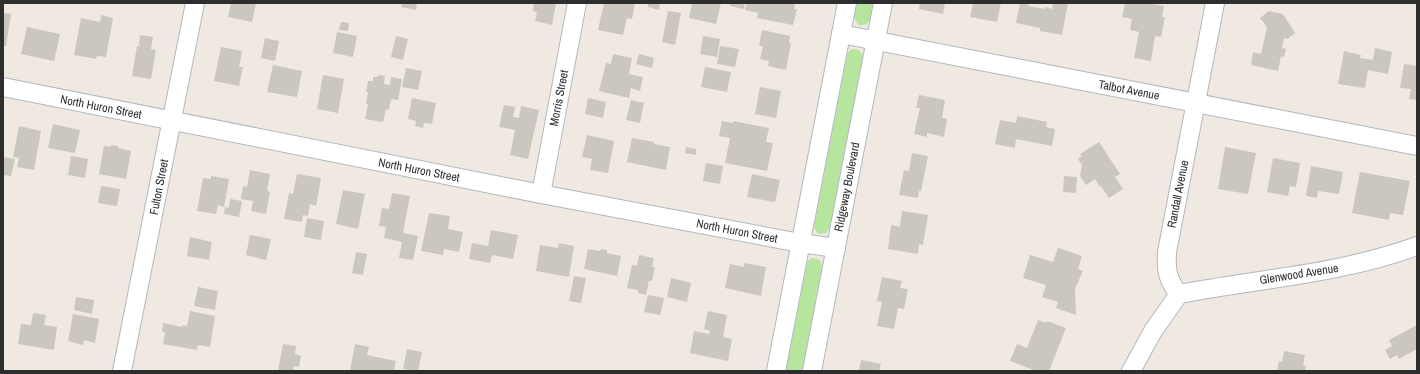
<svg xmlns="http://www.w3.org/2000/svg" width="1420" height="374" font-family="'Archivo Narrow',sans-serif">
<rect width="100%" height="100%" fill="#efe9e1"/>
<!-- green -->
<g fill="#b6e59e">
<path d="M857,3H874C871,14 873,27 858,25L854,18Z"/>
<polygon points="853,49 859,50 863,56 830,227 826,233 818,234 814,227 847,55 849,51"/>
<polygon points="812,258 818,259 821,262 822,267 802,371 786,371 807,263 809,260"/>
</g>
<!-- building -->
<g fill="#cbc7bf">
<polygon points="231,3 256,3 252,22 228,17"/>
<polygon points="402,3 417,3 416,10 401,7"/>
<polygon points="534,3 556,3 552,25 535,21 537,12 533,11"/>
<polygon points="604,3 635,3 632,19 627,18 623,35 598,30"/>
<polygon points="648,3 660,3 659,10 648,7"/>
<polygon points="692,3 721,3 716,24 689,18"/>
<polygon points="730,3 745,3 744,9 730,6"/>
<polygon points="747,3 795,3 794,9 797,9 793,25 757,18 758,13 745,10"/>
<polygon points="920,3 945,3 943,14 919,9"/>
<polygon points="973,3 1001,3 997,22 970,17"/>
<polygon points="1020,3 1029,3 1028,6 1045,9 1045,7 1052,9 1053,3 1068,3 1062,35 1040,31 1040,28 1016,23"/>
<polygon points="1125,3 1147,3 1164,6 1162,17 1165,17 1161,37 1155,36 1151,61 1134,58 1139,32 1130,30 1132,19 1122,17"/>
<polygon points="668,11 681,13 675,45 662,42"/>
<polygon points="1269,11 1283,14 1295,33 1287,39 1284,38 1282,48 1286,49 1284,57 1281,56 1278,71 1251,65 1253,52 1261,54 1267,27 1260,18"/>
<polygon points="3,13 11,14 6,46 3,46"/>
<polygon points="101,15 113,18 106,57 97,56 96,59 74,55 81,18 100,22"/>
<polygon points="341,22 349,23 348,31 339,30"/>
<polygon points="27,27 60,34 54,61 21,54"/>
<polygon points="762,30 790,36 789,43 791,43 786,70 768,66 769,61 760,59 763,46 759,46"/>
<polygon points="337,32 357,36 353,57 333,53"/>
<polygon points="140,35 153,37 151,49 156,50 151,79 132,76 137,46 139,46"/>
<polygon points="396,36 408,39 403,60 391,57"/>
<polygon points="703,36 720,39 717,57 700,54"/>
<polygon points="265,38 279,41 275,61 261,58"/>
<polygon points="720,46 739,49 735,67 717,64"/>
<polygon points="221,47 242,51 239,67 243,67 239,86 214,81"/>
<polygon points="1375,48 1392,52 1388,74 1368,70 1365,88 1338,84 1344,51 1361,55 1360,58 1373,60"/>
<polygon points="613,54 632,58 629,74 643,77 640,91 631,88 629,98 599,91 606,63 611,64"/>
<polygon points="639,54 654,58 652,68 636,64"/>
<polygon points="1404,64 1417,66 1417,100 1409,99 1411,89 1400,88"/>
<polygon points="273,65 302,71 297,97 267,92"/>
<polygon points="705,67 731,72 727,92 701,87"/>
<polygon points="406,68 422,71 418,90 402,87"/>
<polygon points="323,75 344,79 338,113 317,109"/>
<polygon points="378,75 385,76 384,84 390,85 391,77 402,79 398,100 391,99 389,110 386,109 383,122 365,119 368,104 366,104 368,92 366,92 368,81 373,81 373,77 378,77"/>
<polygon points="760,87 781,91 776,118 755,114"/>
<polygon points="919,95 945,100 942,118 947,119 944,137 927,133 927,137 914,134 920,108 916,108"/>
<polygon points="412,98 436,103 432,124 424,123 423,128 415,126 416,121 408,119"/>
<polygon points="588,98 606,102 603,118 585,114"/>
<polygon points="631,100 644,103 640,123 626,120"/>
<polygon points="504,105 515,107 513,117 519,118 521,106 539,110 528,159 510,155 515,130 499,127"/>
<polygon points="1017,116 1047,122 1046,127 1055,129 1052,146 1016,139 1015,148 995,144 1000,120 1016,123"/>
<polygon points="722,121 733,123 733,121 769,128 766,142 773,143 767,171 725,163 730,138 719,136"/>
<polygon points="53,124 80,130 75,153 48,148"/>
<polygon points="19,126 41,131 34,170 17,167 19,158 13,157"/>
<polygon points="587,135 614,141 608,173 590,170 592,159 582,157"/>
<polygon points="632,138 654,142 654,144 670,147 666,170 627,162"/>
<polygon points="1099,142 1120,174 1115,177 1123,189 1109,198 1101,186 1100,187 1095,179 1086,185 1080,176 1082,165 1078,159 1082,156 1080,154"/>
<polygon points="111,145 118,146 118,148 131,151 126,179 99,174 104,146 111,147"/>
<polygon points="686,147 696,149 696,155 685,153"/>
<polygon points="1225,147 1256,153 1248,194 1218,189"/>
<polygon points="912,153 928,156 921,191 919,191 918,198 899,195 904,170 909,171"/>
<polygon points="71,156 88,159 85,178 68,175"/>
<polygon points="3,157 15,159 11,176 3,175"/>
<polygon points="1273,158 1300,163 1296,187 1290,186 1288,196 1267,192"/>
<polygon points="706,163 723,166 720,184 703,181"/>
<polygon points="1311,166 1343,172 1339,194 1318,191 1317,198 1306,196"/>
<polygon points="250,170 270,174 267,191 270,192 266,214 251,211 253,201 241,199 243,186 247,187"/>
<polygon points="1360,172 1410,181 1403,215 1390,213 1389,220 1352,213"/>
<polygon points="297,174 321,178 316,206 310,204 308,216 303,215 302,222 284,219 289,193 293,194"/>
<polygon points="752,174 780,180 775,202 747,197"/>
<polygon points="211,176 229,179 224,207 218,205 216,214 197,211 203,178 211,179"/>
<polygon points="1064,176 1077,177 1076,193 1063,192"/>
<polygon points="101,186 120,189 117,206 98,203"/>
<polygon points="343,190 365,194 358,229 336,224"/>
<polygon points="392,193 410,196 403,233 418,236 413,260 399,258 402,242 384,238 386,227 379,226 382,208 389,209"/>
<polygon points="230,199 242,201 239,217 224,214 225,207 229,208"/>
<polygon points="902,211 928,215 923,245 919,244 918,254 888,249 891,225 900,227"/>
<polygon points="429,213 450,216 448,229 463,232 459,252 444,249 443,255 421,251"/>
<polygon points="307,218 324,221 321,240 304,237"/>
<polygon points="491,230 518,235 513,259 492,255 490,263 469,259 472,243 488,246"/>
<polygon points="250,235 271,239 266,260 246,255"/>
<polygon points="190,237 212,242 209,260 187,256"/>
<polygon points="559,243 574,246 569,277 536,271 540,245 558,248"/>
<polygon points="1058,248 1082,256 1078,269 1083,271 1075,289 1076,315 1056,308 1058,302 1042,297 1046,285 1023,278 1030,255 1053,262"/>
<polygon points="588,249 600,251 601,249 607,250 607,253 621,256 617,276 584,269"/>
<polygon points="356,252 367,254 363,275 352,273"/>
<polygon points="639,255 654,258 652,267 655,267 652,281 649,281 646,295 638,293 638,290 627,288 632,265 637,266"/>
<polygon points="744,263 766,267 761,296 725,288 730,264 744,267"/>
<polygon points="574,276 586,278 581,303 569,301"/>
<polygon points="882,277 902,281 900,288 908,289 904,309 898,308 894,329 877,326 882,302 877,301"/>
<polygon points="671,278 691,283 687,302 667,297"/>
<polygon points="198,287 218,291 215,310 194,306"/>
<polygon points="648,295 664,298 660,315 644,312"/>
<polygon points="76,297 94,300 92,314 74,310"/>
<polygon points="190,311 215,316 210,347 198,345 197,350 163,344 165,332 162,332 163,323 182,327 182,325 187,326"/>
<polygon points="708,311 727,315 723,337 732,339 728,361 690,353 694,331 709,334 710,331 704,329"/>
<polygon points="33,313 46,315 44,325 57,327 54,350 18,344 21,324 31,325"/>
<polygon points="73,314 99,319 95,343 84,340 83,345 68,341"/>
<polygon points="1038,320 1046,323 1047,321 1066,328 1049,371 1036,371 1010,361 1017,344 1027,348"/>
<polygon points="1417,325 1417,349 1399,359 1397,355 1390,359 1385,350 1392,346 1389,340"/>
<polygon points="283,344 296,346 295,354 301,356 299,367 294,366 293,371 278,371"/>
<polygon points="355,344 369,347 367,355 396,361 394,371 350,371"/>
<polygon points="407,349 422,352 418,371 403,369"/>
<polygon points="1284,351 1305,355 1303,366 1306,366 1305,371 1277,371 1279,361 1282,362"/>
<polygon points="861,360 881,364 879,371 859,371"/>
</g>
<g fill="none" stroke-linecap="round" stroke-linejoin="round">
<defs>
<g id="street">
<polyline points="841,34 1417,146"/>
<polyline points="3,87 541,194 800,243 836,248"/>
<polyline points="541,194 577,3"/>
<path d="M1179,294C1258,279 1341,274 1417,246"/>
<polyline points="122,371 195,3"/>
<polyline points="776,371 847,3"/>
<polyline points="812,371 883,3"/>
<path d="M1131,371L1153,331L1179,294C1167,280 1166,269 1167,252L1215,3"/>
</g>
</defs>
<!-- street casing -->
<use href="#street" stroke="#b4b7c1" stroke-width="20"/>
<!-- street -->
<use href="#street" stroke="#fff" stroke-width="18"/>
</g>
<g text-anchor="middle" stroke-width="4" stroke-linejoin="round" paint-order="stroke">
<!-- street labels -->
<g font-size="12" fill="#2e2e2e" stroke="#fff">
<text transform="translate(1129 90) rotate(11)" y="4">Talbot Avenue</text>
<text transform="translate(559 98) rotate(-79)" y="4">Morris Street</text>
<text transform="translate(101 107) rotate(11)" y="4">North Huron Street</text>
<text transform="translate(419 170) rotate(11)" y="4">North Huron Street</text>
<text transform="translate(159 187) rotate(-79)" y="4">Fulton Street</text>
<text transform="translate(847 187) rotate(-79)" y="4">Ridgeway Boulevard</text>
<text transform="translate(1178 194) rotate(-79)" y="4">Randall Avenue</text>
<text transform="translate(737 231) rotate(11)" y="4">North Huron Street</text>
<text transform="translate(1299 274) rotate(-9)" y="4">Glenwood Avenue</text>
</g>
</g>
<!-- border -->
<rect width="1420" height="374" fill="none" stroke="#2e2e2e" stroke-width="8"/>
</svg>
